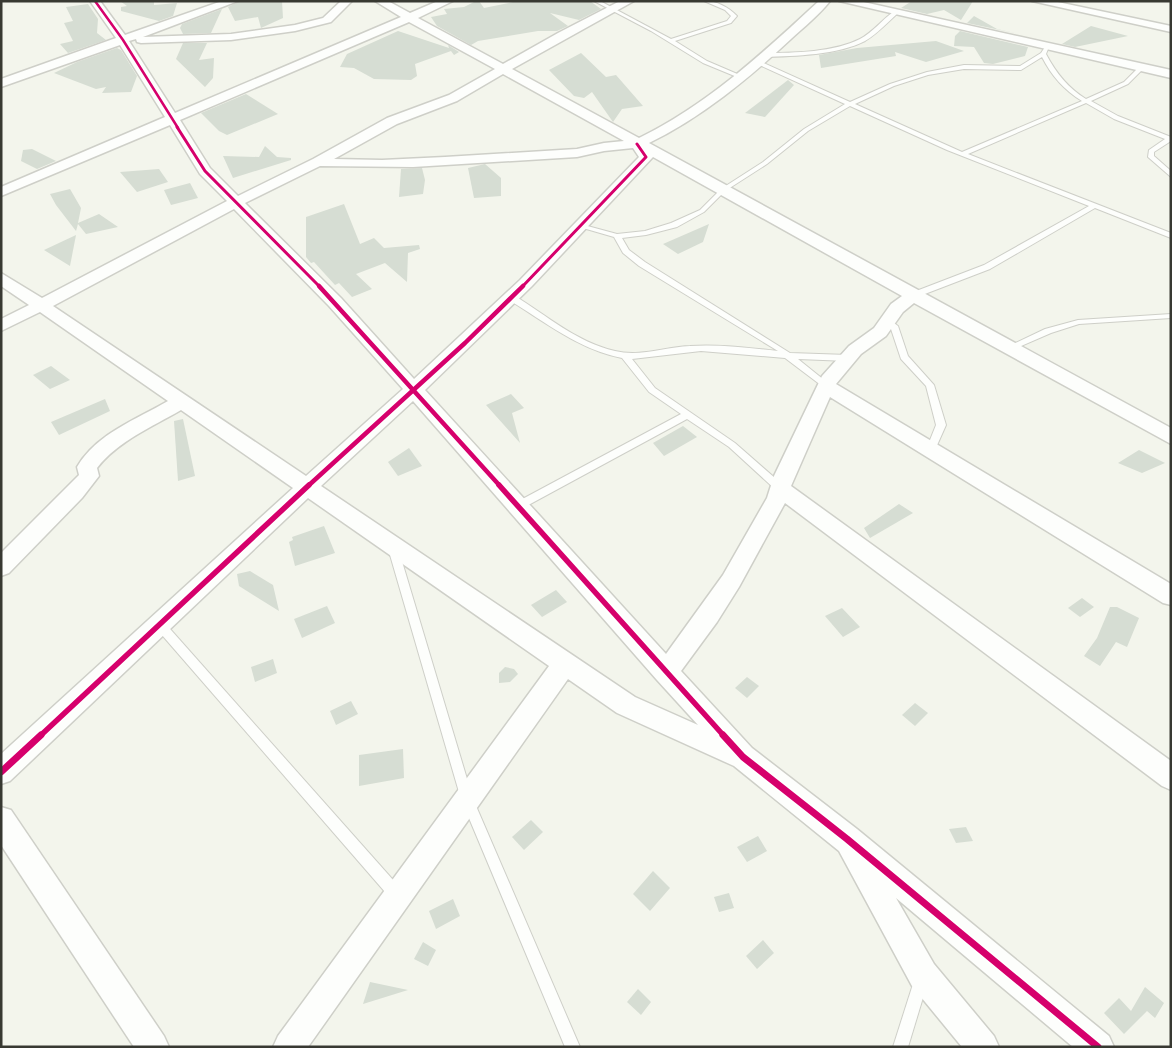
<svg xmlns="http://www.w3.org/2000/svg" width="1172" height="1048" font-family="'Noto Serif',serif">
<rect width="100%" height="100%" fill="#f3f5ec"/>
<!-- building -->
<g fill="#d6ddd3">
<polygon points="120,1 154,1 154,5 177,3 173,16 159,21 121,11 121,7 127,6"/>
<polygon points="240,1 282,1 283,18 261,28 258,17 235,21 228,7"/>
<polygon points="476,1 479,1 484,8 518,1 590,1 601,9 579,20 550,13 568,26 557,31 538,31 478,41 471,45 437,26 431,17 447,14 444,9 464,7"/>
<polygon points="912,1 973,1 961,20 944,10 927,14 901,8"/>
<polygon points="88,4 98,19 97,33 106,40 68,53 60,44 73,41 64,23 73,21 66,7"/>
<polygon points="222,9 211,33 183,34 180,28 182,24"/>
<polygon points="974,16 997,29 1024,35 967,23"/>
<polygon points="1091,26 1128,36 1075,47 1062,44"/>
<polygon points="398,31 449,48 448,45 459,52 454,55 451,51 415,64 417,76 411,80 374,79 354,68 340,67 347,54"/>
<polygon points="960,31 1028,47 1025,56 993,64 984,63 974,47 954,46 955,36"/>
<polygon points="936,41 964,51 926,62 895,52 896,56 821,68 819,55 857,48"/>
<polygon points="183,43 207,43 199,60 214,58 213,78 205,87 176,59"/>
<polygon points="117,48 121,50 137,76 131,92 102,93 106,87 96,89 54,73 77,62"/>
<polygon points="581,53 606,77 616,75 643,106 622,109 613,122 592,92 584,98 574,96 549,70"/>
<polygon points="788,80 794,85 765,117 745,113"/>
<polygon points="246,94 278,114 227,135 219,131 201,113"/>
<polygon points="265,146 277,157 291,158 291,160 233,178 223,156 259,157"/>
<polygon points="32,149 56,161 37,169 21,161 23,150"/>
<polygon points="485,164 501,178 501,196 474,198 468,168"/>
<polygon points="422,168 425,180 423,194 399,197 401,169"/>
<polygon points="159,169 168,182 137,192 120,172"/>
<polygon points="190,183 198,198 171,205 164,190"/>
<polygon points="70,189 81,208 78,223 99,214 118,227 86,234 78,224 76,231 56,205 50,194"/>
<polygon points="344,204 360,244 374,238 384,248 419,245 420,249 408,253 407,282 385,263 356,274 372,289 352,297 339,283 335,285 314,262 311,263 306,257 306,217"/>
<polygon points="709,224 703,242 678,254 663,244"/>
<polygon points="76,235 70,266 44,250"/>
<polygon points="51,366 70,380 50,389 33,375"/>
<polygon points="511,394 524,408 512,413 520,443 486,405"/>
<polygon points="105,399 110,411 59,435 51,422"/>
<polygon points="183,419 195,476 178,481 174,421"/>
<polygon points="683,426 697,437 664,456 653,443"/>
<polygon points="409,448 422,466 398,476 388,462"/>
<polygon points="1139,450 1165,463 1142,473 1118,463"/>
<polygon points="899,504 913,513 870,538 864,528"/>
<polygon points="324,526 335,553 295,566 289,542 293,540 292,537"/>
<polygon points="250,571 273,585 279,611 239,586 237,574"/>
<polygon points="556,590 567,602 542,617 531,605"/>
<polygon points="1082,598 1094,607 1080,617 1068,608"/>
<polygon points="327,606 335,623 302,638 294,619"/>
<polygon points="1110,607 1117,607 1139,618 1127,647 1116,642 1100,666 1084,656 1097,638"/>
<polygon points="842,608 860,627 843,637 825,616"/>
<polygon points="273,659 277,673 255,682 251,667"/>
<polygon points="505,667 514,669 518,674 510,682 499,683 499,673"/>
<polygon points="747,677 759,686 747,698 735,688"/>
<polygon points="351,701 358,714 336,725 330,711"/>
<polygon points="915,703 928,713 915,726 902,715"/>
<polygon points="403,749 404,778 359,786 359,755"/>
<polygon points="531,820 543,832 524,850 512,837"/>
<polygon points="966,827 973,841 956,843 949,829"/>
<polygon points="758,836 767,851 747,862 737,847"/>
<polygon points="653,871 670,888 650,911 633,894"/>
<polygon points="729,893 734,908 719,912 714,897"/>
<polygon points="453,899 460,916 436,929 429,911"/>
<polygon points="763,940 774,953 757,969 746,956"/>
<polygon points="423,942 436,950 428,966 414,959"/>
<polygon points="370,982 408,990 363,1004"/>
<polygon points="1145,987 1164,1003 1155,1018 1147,1011 1124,1034 1104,1013 1119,998 1131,1011"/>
<polygon points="638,989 651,1002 641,1015 627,1002"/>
</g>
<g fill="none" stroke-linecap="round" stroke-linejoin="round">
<defs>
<g id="lane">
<path d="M594,1H600L671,39L727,21L731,16L725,10L704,1C717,1 728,7 737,16L731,23L675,41L707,61L742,76L737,77L703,63L651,31Z"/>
<path d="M893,12L898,13C888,22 877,34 865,41C838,55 795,56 765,57L762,55L765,53C794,53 835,52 860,39C873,32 882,20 893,12Z"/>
<path d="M1045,47L1048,49L1046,54C1056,73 1068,88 1086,99L1124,82L1140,66H1144V68L1128,84L1091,101L1118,116L1171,137V141L1154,152V156L1171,171V177L1148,157L1149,150L1165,139L1114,119L1086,103L968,154L1171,233V238L1095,208L990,269L917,297H911V293L984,265L1089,206L947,150L850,106L808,131L767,164L725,191L704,212L677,227L646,235L622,238L629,250L645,262L790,353L848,355L852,358L848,361L798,359L829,384L830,386L829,388L826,389L785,358L701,351L632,359L655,388L735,443L783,485L785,488L783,491H777L729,447L687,419L521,509H515L513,506L515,503L681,414L649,392L622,358C580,350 545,322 509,300V296H515C546,315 578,343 615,351C640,357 665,347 690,346C719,344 749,348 778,351L639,266L623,253L614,237L576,226L580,224L617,234L645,231L671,223L700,210L721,189L763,162L804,129L845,104L755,63V61H759L850,102L890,84L927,72L964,65L1020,66L1041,53ZM1042,57C1051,75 1064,90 1082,101L962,152L855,104L894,86L928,75L964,69L1021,70Z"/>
<polygon points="1171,314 1171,318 1079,324 1051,333 1012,350 1009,351 1005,348 1045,329 1078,320"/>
<polygon points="884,320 890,320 898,326 908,356 934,385 946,425 934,452 931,453 926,450 936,425 926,386 901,359 891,329 884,324"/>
<polygon points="393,544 397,545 398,548 473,799 580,1047 565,1047 461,799 388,548 389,545"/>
<polygon points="159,619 163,621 402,890 404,895 402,900 397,902 392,900 155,627 154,624 155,621"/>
<polygon points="921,974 926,976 928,981 908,1047 893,1047 914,981 916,976"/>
</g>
<g id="street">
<path d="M90,1H100L125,35L222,1H238L143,37L231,34L295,25L323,18L341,1H352L331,22L295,31L231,40L141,43L137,42L136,39L129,41L175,113L401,17L375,1H388L410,13L438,1H453L418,18L503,64L558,33L620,1H634L512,69L639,138C707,105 763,53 819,1H830C819,15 804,27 791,39C748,79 702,117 649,143L1171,428V444L914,303L903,312L886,336L861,354L836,384L1171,584V605L1163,603L830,397L791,486L1171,761V790L1162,786L785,503L739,587L717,622L681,671L752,748L857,829L1109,1036L1114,1047H1073L896,898L934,964L994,1036L999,1047H962L912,986L839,851L734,766L617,713L568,679L308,1047H273L278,1036L549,666L308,498L10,781L1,784V754L293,488L181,410C152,427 118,441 97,468L99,476L82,498L9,573L1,576V553L79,475L77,467C96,434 137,419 168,401L40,312L1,331V319L29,305L1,286V273L42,298L227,201L200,174L170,125L1,196V187L165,117L120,45L1,87V79L116,38ZM409,22L495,69L449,95L387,118L313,159L238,196L210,168L180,120ZM503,74L624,141L604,143L577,149L445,157L382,160L334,159L397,124L457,101ZM633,148L639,157L520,280L414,379L341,298L245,203L320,166L413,167L577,157L604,151ZM653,157L902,296L891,304L874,328L849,346L822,376L774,476L767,498L723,575L666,654L425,390L532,286ZM234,209L329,306L403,389L306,476L53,306ZM413,401L657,680L698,725L635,697L321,486Z"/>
<polygon points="839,1 859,1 1171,70 1171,78"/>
<polygon points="1032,1 1053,1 1171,26 1171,32"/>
<polygon points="1,807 11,810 164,1036 169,1047 134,1047 1,845"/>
</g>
</defs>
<!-- lane casing -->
<use href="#lane" stroke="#cecfc8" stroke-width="2"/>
<!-- street casing -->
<use href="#street" stroke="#cecfc8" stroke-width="3"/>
<!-- lane -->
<use href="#lane" fill="#fdfefc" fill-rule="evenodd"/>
<!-- street -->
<use href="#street" fill="#fdfefc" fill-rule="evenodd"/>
<defs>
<polyline id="cycleway-far4" points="95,1 123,40 178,128"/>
<g id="cycleway-far3">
<polyline points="177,127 205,171 320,287"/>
<polyline points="522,287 646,157 637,144"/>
</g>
<g id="cycleway-far2">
<polyline points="319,286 500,486"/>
<polyline points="308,486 465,343 523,286"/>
</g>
<g id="cycleway-far1">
<polyline points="499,485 724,736"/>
<polyline points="40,736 309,485"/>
</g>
<g id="cycleway">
<polyline points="723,735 743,757 847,839 1098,1047"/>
<polyline points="1,772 41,735"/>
</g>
</defs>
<!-- cycleway-far4 casing -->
<use href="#cycleway-far4" stroke="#fff" stroke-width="4.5"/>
<!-- cycleway-far3 casing -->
<use href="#cycleway-far3" stroke="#fff" stroke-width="5"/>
<!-- cycleway-far2 casing -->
<use href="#cycleway-far2" stroke="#fff" stroke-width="7"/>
<!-- cycleway-far1 casing -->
<use href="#cycleway-far1" stroke="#fff" stroke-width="9"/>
<!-- cycleway casing -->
<use href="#cycleway" stroke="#fff" stroke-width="10"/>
<!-- cycleway-far4 -->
<use href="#cycleway-far4" stroke="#d6006c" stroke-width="2.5"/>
<!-- cycleway-far3 -->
<use href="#cycleway-far3" stroke="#d6006c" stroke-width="3"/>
<!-- cycleway-far2 -->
<use href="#cycleway-far2" stroke="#d6006c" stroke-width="4.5"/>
<!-- cycleway-far1 -->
<use href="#cycleway-far1" stroke="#d6006c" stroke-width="5.5"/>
<!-- cycleway -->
<use href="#cycleway" stroke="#d6006c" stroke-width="7"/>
</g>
<!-- border -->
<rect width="1172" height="1048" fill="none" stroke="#383932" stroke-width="5"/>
</svg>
